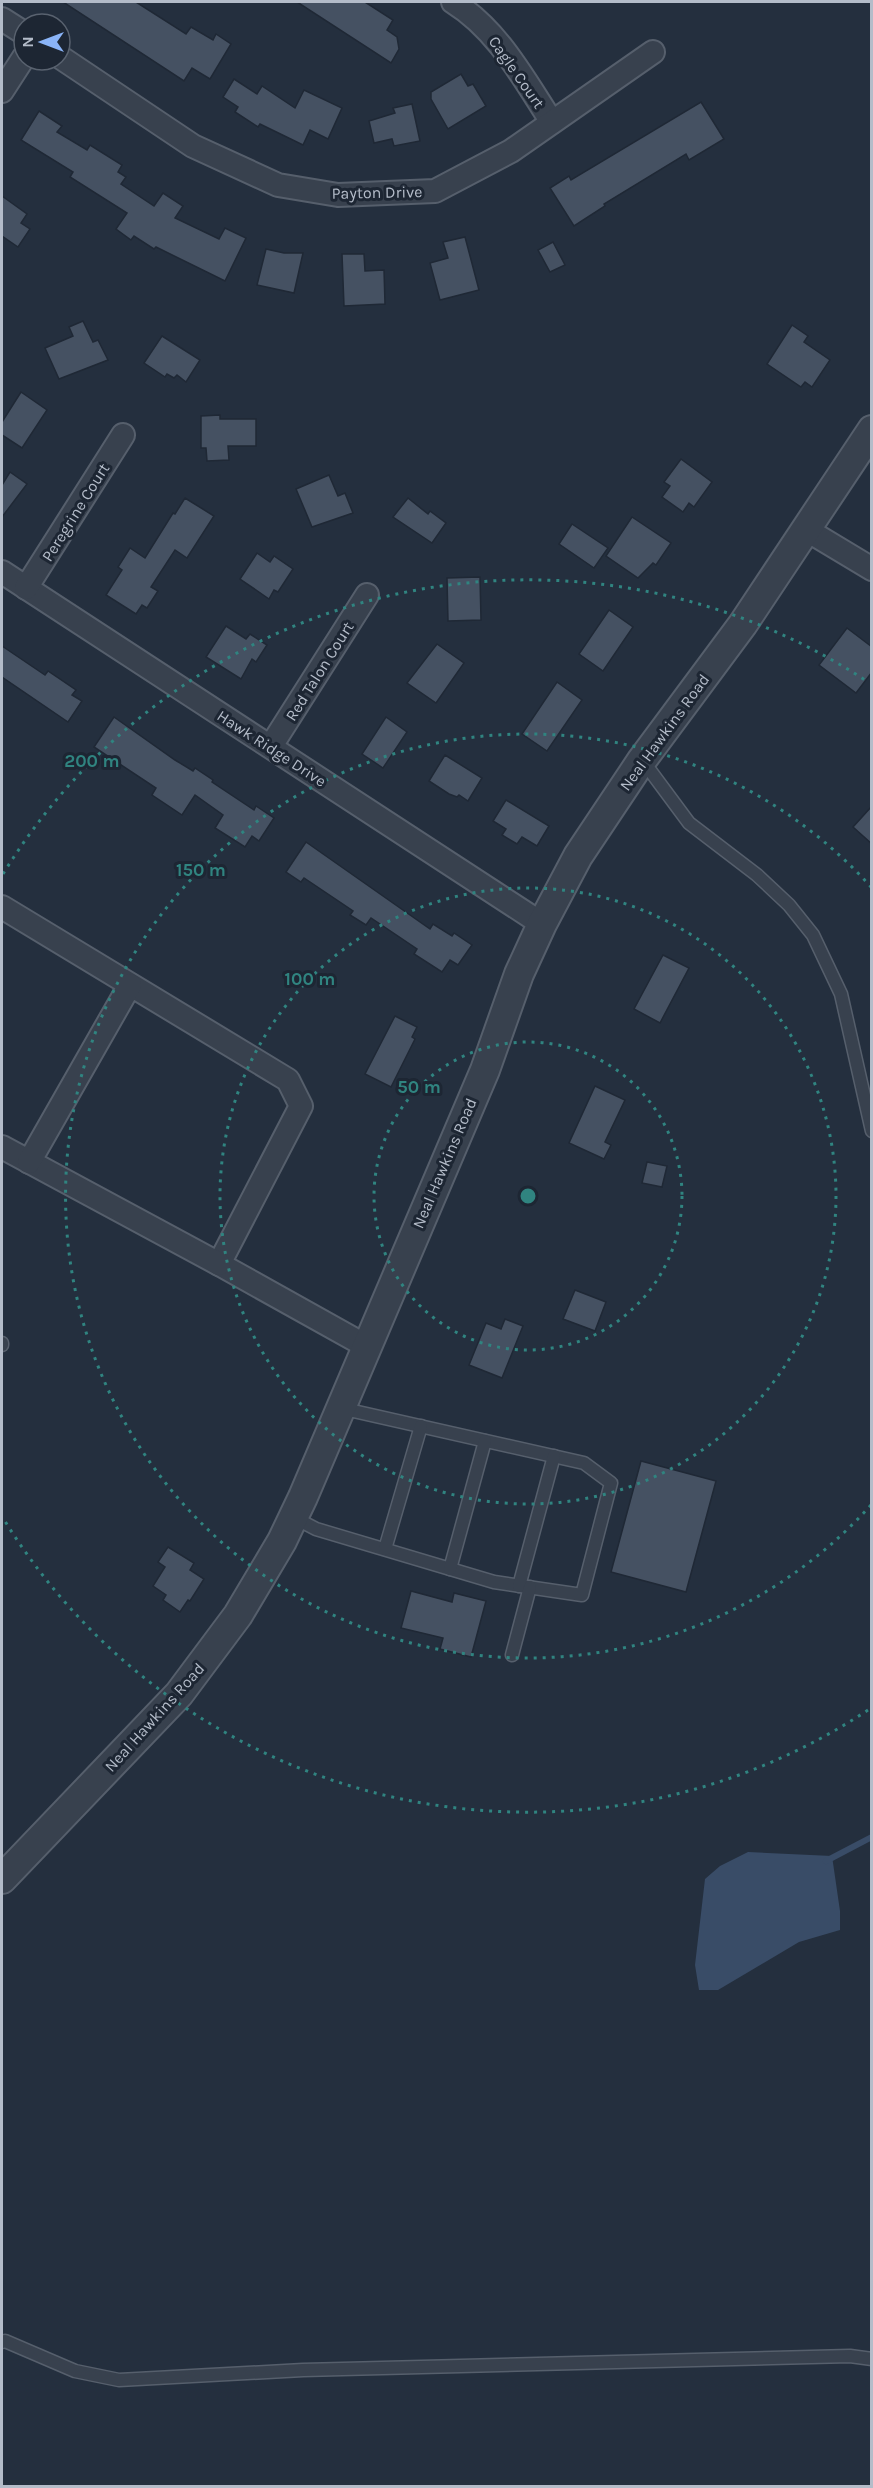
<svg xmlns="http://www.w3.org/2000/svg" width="873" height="2488" font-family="Karla,sans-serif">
<rect width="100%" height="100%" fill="#242f3e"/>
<!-- water -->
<polygon fill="#394c67" points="748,1852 832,1856 840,1911 840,1930 799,1942 718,1990 699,1990 695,1965 705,1879 720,1866"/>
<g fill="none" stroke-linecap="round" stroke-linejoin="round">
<!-- stream -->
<polyline stroke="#394c67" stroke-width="6" points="826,1861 872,1837"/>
</g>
<!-- building -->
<g fill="#455162" stroke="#1f2835" stroke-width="1.5">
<polygon points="63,2 136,2 186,34 191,27 213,40 216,34 231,44 210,79 192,68 184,81"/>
<polygon points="297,2 365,2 393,20 387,30 397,37 399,49 391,63"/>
<polygon points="461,74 468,86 473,84 486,106 448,129 431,99 431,92"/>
<polygon points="234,79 257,94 262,86 295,108 304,90 342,108 328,139 310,130 303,145 260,124 258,127 235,112 238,107 223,97"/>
<polygon points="701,102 724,139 689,160 686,154 604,204 605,206 574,226 550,188 569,176 571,180"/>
<polygon points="412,104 420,141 394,146 392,139 374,143 369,121 395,113 393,108"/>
<polygon points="39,111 62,126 57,132 87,150 90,145 122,165 118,172 126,177 121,184 154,206 163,193 183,206 175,218 219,239 225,228 246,238 225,281 156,247 154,249 134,236 131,240 116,229 127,213 70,177 73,172 21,140"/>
<polygon points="2,196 27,214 21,223 30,229 18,247 2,236"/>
<polygon points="465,237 479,290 440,300 430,263 448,258 443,242"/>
<polygon points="553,242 565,265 550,272 538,250"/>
<polygon points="266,249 284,253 303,253 294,293 257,285"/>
<polygon points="342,254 364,254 365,271 384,270 385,304 344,306"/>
<polygon points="83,321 93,342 98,340 108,360 59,379 45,348 73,336 69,327"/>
<polygon points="792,325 808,336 804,342 830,360 812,387 805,382 801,387 767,364"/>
<polygon points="162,336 200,360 186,382 177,375 174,378 167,374 165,377 144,363"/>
<polygon points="21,392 47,410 22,448 2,435 2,422"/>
<polygon points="220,415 220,419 256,419 256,446 228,446 229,460 207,461 206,448 201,448 201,416"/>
<polygon points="681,459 712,482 694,507 689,503 683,512 662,497 670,486 664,482"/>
<polygon points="10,472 27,484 2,517 2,485"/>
<polygon points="329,475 338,496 345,493 353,513 312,527 296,489"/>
<polygon points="185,498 214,516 187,558 175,550 151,587 158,591 147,608 142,605 136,614 106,595 122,570 118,567 130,548 145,558 173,513 175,514"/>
<polygon points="408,498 428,514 430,511 446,523 432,543 393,517"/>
<polygon points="632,517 671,543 656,565 653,563 638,578 606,556"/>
<polygon points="572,524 608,548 594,568 559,544"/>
<polygon points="257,553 270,562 274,556 293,569 278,592 274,590 269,599 240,579"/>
<polygon points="480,577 481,620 448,621 447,578"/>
<polygon points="609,610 633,627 603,671 579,654"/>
<polygon points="226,626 246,639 250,634 267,645 256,662 252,659 241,679 206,657"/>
<polygon points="847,628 872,647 872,672 856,693 819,665"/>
<polygon points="437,644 464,663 436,703 407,683"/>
<polygon points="2,646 45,675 48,671 76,690 72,695 82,701 68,722 2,677"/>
<polygon points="557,682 582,700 547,751 522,734"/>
<polygon points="114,717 175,760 193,771 195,768 213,780 212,782 254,810 256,806 274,818 259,841 252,836 245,847 215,828 223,815 195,795 182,815 152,795 156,788 94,747"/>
<polygon points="386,717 407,732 383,768 362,754"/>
<polygon points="445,755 482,778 468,801 459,795 457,797 449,794 429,781"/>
<polygon points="506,800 549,826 537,846 522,837 517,844 502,835 506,829 493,821"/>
<polygon points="872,806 872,844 853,827"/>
<polygon points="306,842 430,929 433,924 452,936 454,933 472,945 458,965 450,960 442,972 414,954 417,949 371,918 366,925 350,915 353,911 304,878 301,882 286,872"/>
<polygon points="663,955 689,968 660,1023 634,1009"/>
<polygon points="395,1016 417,1027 412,1037 415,1039 391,1087 365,1074"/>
<polygon points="595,1086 625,1100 605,1142 611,1145 604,1159 569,1143"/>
<polygon points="647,1162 667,1166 662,1187 642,1183"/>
<polygon points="575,1290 606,1302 595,1331 563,1319"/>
<polygon points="505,1319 523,1326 502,1378 469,1365 486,1323 501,1329"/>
<polygon points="641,1461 716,1481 686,1592 611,1572"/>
<polygon points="168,1547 194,1563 190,1570 204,1579 190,1601 188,1600 180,1612 163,1600 166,1595 153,1586 165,1567 158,1562"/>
<polygon points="411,1591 452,1602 454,1593 486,1601 471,1657 440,1649 443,1638 401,1628"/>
</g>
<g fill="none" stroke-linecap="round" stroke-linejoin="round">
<defs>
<g id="service">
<polyline points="643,761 689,823 757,875 789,905 813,935 841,994 872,1131"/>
<polyline points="2,1345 2,1343"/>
<polyline points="293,1517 316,1529 494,1582 582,1595 611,1483 584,1463 340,1408"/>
<polyline points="385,1549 421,1426"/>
<polyline points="450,1569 485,1441"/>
<polyline points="519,1586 554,1456"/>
<polyline points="512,1655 530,1587"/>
<polyline points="2,2342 5,2341 75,2371 119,2380 303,2370 850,2356 872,2359"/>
</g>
<g id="minor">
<path d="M453,2C498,30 523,78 552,122"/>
<polyline points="2,19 24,33"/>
<polyline points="60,57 193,146 278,185 338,195 435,191 511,151 653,52"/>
<polyline points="2,91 24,57"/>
<polyline points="807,530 872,569"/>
<polyline points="2,572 542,924"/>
<polyline points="26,588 123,435"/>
<polyline points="271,746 367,595"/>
<polyline points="2,907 288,1080 301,1106 219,1264 366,1346"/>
<polyline points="2,1147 219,1264"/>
<polyline points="29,1162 130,985"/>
</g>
<polyline id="tertiary" points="2,1879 179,1694 238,1615 282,1541 303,1497 485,1070 519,974 542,924 578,856 642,760 743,624 872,430"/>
</defs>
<!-- service casing -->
<use href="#service" stroke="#565f6c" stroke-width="15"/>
<!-- minor casing -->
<use href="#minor" stroke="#565f6c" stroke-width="26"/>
<!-- tertiary casing -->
<use href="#tertiary" stroke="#565f6c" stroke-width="32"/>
<!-- service -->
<use href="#service" stroke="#38414e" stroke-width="12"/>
<!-- minor -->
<use href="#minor" stroke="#38414e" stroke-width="22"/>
<!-- tertiary -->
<use href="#tertiary" stroke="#38414e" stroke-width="28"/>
</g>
<!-- distance rings -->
<g fill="none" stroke="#308480" stroke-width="3" stroke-dasharray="3 6">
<circle cx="528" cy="1196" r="154"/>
<circle cx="528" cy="1196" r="308"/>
<path d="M871 1505A462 462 0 1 1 871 887"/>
<path d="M868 1710A616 616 0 0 1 3 1518M3 874A616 616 0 0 1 868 682"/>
</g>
<g text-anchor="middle" stroke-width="6" stroke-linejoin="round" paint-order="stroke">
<!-- street labels -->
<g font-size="16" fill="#b4bcc9" stroke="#1d2633">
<text transform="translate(517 72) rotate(55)" y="6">Cagle Court</text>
<text transform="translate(377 192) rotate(-1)" y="6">Payton Drive</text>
<text transform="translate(75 512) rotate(-58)" y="6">Peregrine Court</text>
<text transform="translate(319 671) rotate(-58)" y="6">Red Talon Court</text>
<text transform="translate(664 732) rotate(-54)" y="6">Neal Hawkins Road</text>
<text transform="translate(272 748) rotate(33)" y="6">Hawk Ridge Drive</text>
<text transform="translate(444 1163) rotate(-67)" y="6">Neal Hawkins Road</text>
<text transform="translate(154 1717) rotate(-48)" y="6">Neal Hawkins Road</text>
</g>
</g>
<circle cx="528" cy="1196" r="9" fill="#308480" stroke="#1d2633" stroke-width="3"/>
<g font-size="18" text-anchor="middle" font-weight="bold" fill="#308480" stroke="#1d2633" stroke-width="6" stroke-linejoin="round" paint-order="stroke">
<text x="92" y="767">200 m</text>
<text x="201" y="876">150 m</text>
<text x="310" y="985">100 m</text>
<text x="419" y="1093">50 m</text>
</g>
<!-- border -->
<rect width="873" height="2488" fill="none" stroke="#b4bcc9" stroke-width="6"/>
<!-- north arrow -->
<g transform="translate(42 42) rotate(270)"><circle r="28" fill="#1d2633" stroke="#59626f" stroke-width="1.5"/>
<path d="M0-4.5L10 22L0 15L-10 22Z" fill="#8ab4f8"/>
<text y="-9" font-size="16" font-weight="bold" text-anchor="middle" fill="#b4bcc9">N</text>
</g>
</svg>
